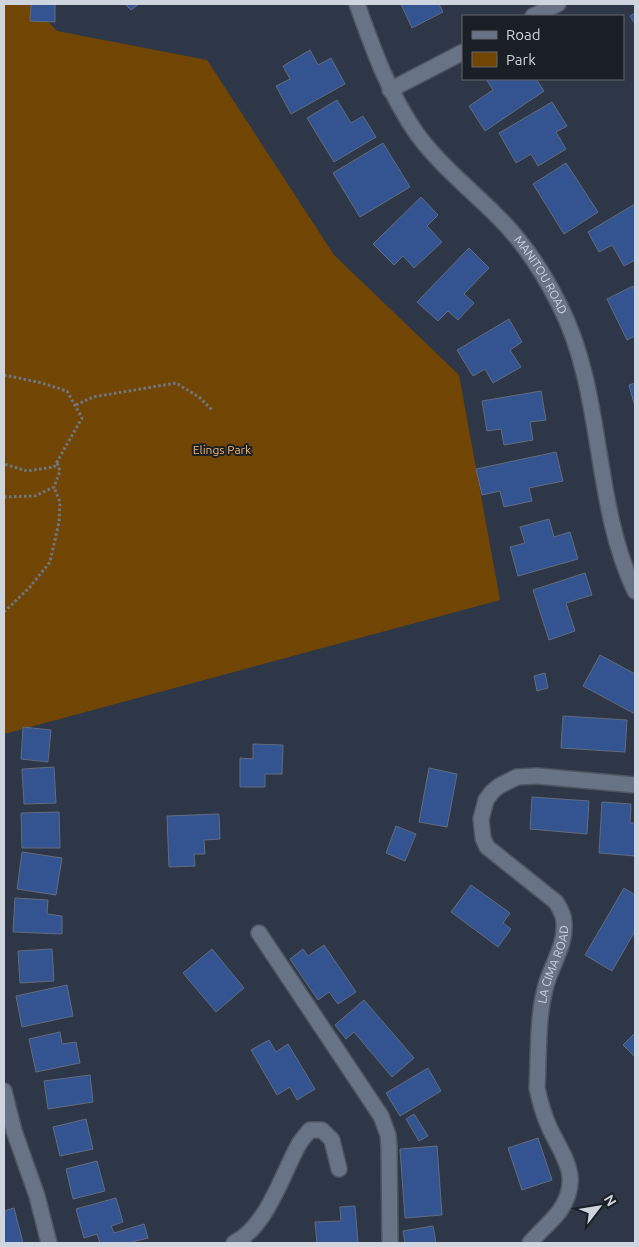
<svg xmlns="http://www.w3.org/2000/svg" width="639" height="1247" font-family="Ubuntu,sans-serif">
<rect width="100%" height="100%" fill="#2e3747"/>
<!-- green -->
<polygon fill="#714605" points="4,4 31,4 57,31 207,60 334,255 459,375 500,600 4,734"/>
<!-- building -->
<g fill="#335391" stroke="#626c7e">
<polygon points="31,4 55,4 55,22 30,21"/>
<polygon points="125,4 139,4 131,10"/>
<polygon points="401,4 439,4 443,12 412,28"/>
<polygon points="635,13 635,24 630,16"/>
<polygon points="310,50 318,65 331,58 345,84 291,114 276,86 290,79 283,66"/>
<polygon points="486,79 536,79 544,91 485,131 469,106 493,90"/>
<polygon points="337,100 351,123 363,116 376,137 334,162 307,118"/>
<polygon points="552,102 567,126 556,132 566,149 538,166 531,154 516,163 499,133"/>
<polygon points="383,143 410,187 360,217 333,173"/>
<polygon points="566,163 598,212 564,234 533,184"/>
<polygon points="421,197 438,215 427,226 442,242 414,268 403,256 394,265 373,244"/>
<polygon points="635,204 635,260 624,266 612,245 599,252 588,232"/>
<polygon points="469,248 489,268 464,294 474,303 458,320 448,311 438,321 417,302"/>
<polygon points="633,286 635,291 635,336 627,340 607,299"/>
<polygon points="509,319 522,342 510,350 521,367 493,383 485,369 473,376 457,350"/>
<polygon points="635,383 635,407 629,385"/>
<polygon points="541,391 546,420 530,422 533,440 504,445 501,429 487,431 482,401"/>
<polygon points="556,452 563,481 529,488 532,501 504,507 500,491 482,495 476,469"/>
<polygon points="549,519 554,537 570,532 578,559 518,576 510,547 525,543 520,527"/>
<polygon points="585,573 592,595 566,603 575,631 549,640 533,590"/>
<polygon points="600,655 635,674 635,714 583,686"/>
<polygon points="545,673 548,688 537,691 534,676"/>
<polygon points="563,716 627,720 625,752 561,748"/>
<polygon points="23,727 51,730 48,762 21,759"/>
<polygon points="253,744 283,745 282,774 265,774 265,787 240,787 240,758 253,759"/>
<polygon points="54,767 56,803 24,804 22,769"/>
<polygon points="429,768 457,774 447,827 419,822"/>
<polygon points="532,797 589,801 587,834 530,829"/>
<polygon points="602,802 631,804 630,823 635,823 635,856 599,853"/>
<polygon points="59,812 60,848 22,848 21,813"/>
<polygon points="219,814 220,839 204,840 205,854 194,854 195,866 169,867 167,816"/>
<polygon points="396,826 416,834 405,861 386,853"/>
<polygon points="22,852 62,858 56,895 17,889"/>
<polygon points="471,885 510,913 503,923 511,929 498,947 451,912"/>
<polygon points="624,888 635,895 635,931 612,971 585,955"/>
<polygon points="15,898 48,900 47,914 62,916 62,934 13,932"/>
<polygon points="324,945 356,992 338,1004 329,992 318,1000 290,959 303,949 308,956"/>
<polygon points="52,949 54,981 20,983 18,951"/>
<polygon points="212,949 244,988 216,1012 183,973"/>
<polygon points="67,985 73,1016 22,1027 16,996"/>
<polygon points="364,1000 414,1058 392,1077 354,1032 346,1039 335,1025"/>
<polygon points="60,1032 62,1044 76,1042 80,1063 36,1072 29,1039"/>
<polygon points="635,1033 635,1057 623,1045"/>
<polygon points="269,1040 276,1052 288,1044 315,1089 297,1100 290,1087 277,1095 251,1050"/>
<polygon points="428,1068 441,1091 400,1116 386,1093"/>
<polygon points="90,1075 93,1102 48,1109 44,1081"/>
<polygon points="414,1114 428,1136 419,1141 406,1119"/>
<polygon points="86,1119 93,1149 60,1156 53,1127"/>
<polygon points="538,1138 552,1180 522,1190 508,1148"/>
<polygon points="437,1146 442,1215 405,1218 400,1149"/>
<polygon points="97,1161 105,1191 73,1199 66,1169"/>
<polygon points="116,1198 123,1222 111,1226 114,1233 144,1224 148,1238 128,1243 100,1243 97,1234 84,1238 76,1209"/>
<polygon points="355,1206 358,1243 317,1243 315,1222 341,1221 340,1207"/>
<polygon points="14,1208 23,1243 4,1243 4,1211"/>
<polygon points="433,1226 436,1243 405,1243 403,1231"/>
</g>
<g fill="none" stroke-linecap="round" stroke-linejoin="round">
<defs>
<g id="minor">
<path id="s1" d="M357,4C373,49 389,94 417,134C439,164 469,188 496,215C522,240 543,272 559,304C605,393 592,501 635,591"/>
<polyline points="533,16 558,4"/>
<polyline points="390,90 463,52"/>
<polyline points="259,933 381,1116 388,1135 389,1147 390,1243"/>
<polyline points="4,1091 14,1131 37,1196 49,1243"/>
<path d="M234,1243C267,1226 281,1177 298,1146C301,1140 306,1135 310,1130H322L332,1140L339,1169"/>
<path id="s2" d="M530,1243C539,1232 550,1223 559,1212C582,1179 565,1159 550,1129C544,1116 540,1102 537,1088C539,1055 537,1021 545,989C550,967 566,946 564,923C564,915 560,909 556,902L487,847L483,838L481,819L486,800L492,792L499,786L517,777L537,776L635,785"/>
</g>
</defs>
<!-- minor casing -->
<use href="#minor" stroke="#4e5562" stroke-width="18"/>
<!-- path -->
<g stroke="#6f7784" stroke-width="3" stroke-dasharray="2.5 2.5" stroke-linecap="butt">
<polyline points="4,375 42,383 67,391 82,418 54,467 27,471 4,464"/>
<polyline points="76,405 93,397 176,383 199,397 212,410"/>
<polyline points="4,497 35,496 54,487 60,471 57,462"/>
<polyline points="4,612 29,588 50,562 59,522 60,502 54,487"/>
</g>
<!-- minor -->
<use href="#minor" stroke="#687385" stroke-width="15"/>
</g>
<g text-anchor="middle" stroke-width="4" stroke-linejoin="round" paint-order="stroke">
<!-- street labels -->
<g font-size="12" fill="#cfd5df" stroke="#1a1e25">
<text dy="4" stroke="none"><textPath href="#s1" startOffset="332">MANITOU ROAD</textPath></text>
<text dy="4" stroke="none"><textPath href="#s2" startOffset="301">LA CIMA ROAD</textPath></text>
</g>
<!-- park labels -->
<g font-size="12" fill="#f6b975" stroke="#1a1e25">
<text x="222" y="454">Elings Park</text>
</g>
</g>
<!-- border -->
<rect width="639" height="1247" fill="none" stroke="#cfd5df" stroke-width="10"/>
<!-- legend -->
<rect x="462" y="15" width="162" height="65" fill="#1a1e25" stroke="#62676f"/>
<rect x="472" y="31" width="25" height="8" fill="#687385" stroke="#62676f"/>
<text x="506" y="40" font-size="15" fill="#cfd5df">Road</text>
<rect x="472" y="52" width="25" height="15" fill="#714605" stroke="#62676f"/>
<text x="506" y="65" font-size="15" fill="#cfd5df">Park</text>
<!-- north arrow -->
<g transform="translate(599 1207) rotate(59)" stroke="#1a1e25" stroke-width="4" paint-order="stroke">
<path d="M0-4L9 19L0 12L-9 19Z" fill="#cfd5df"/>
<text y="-8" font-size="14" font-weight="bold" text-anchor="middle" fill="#cfd5df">N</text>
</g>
</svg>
